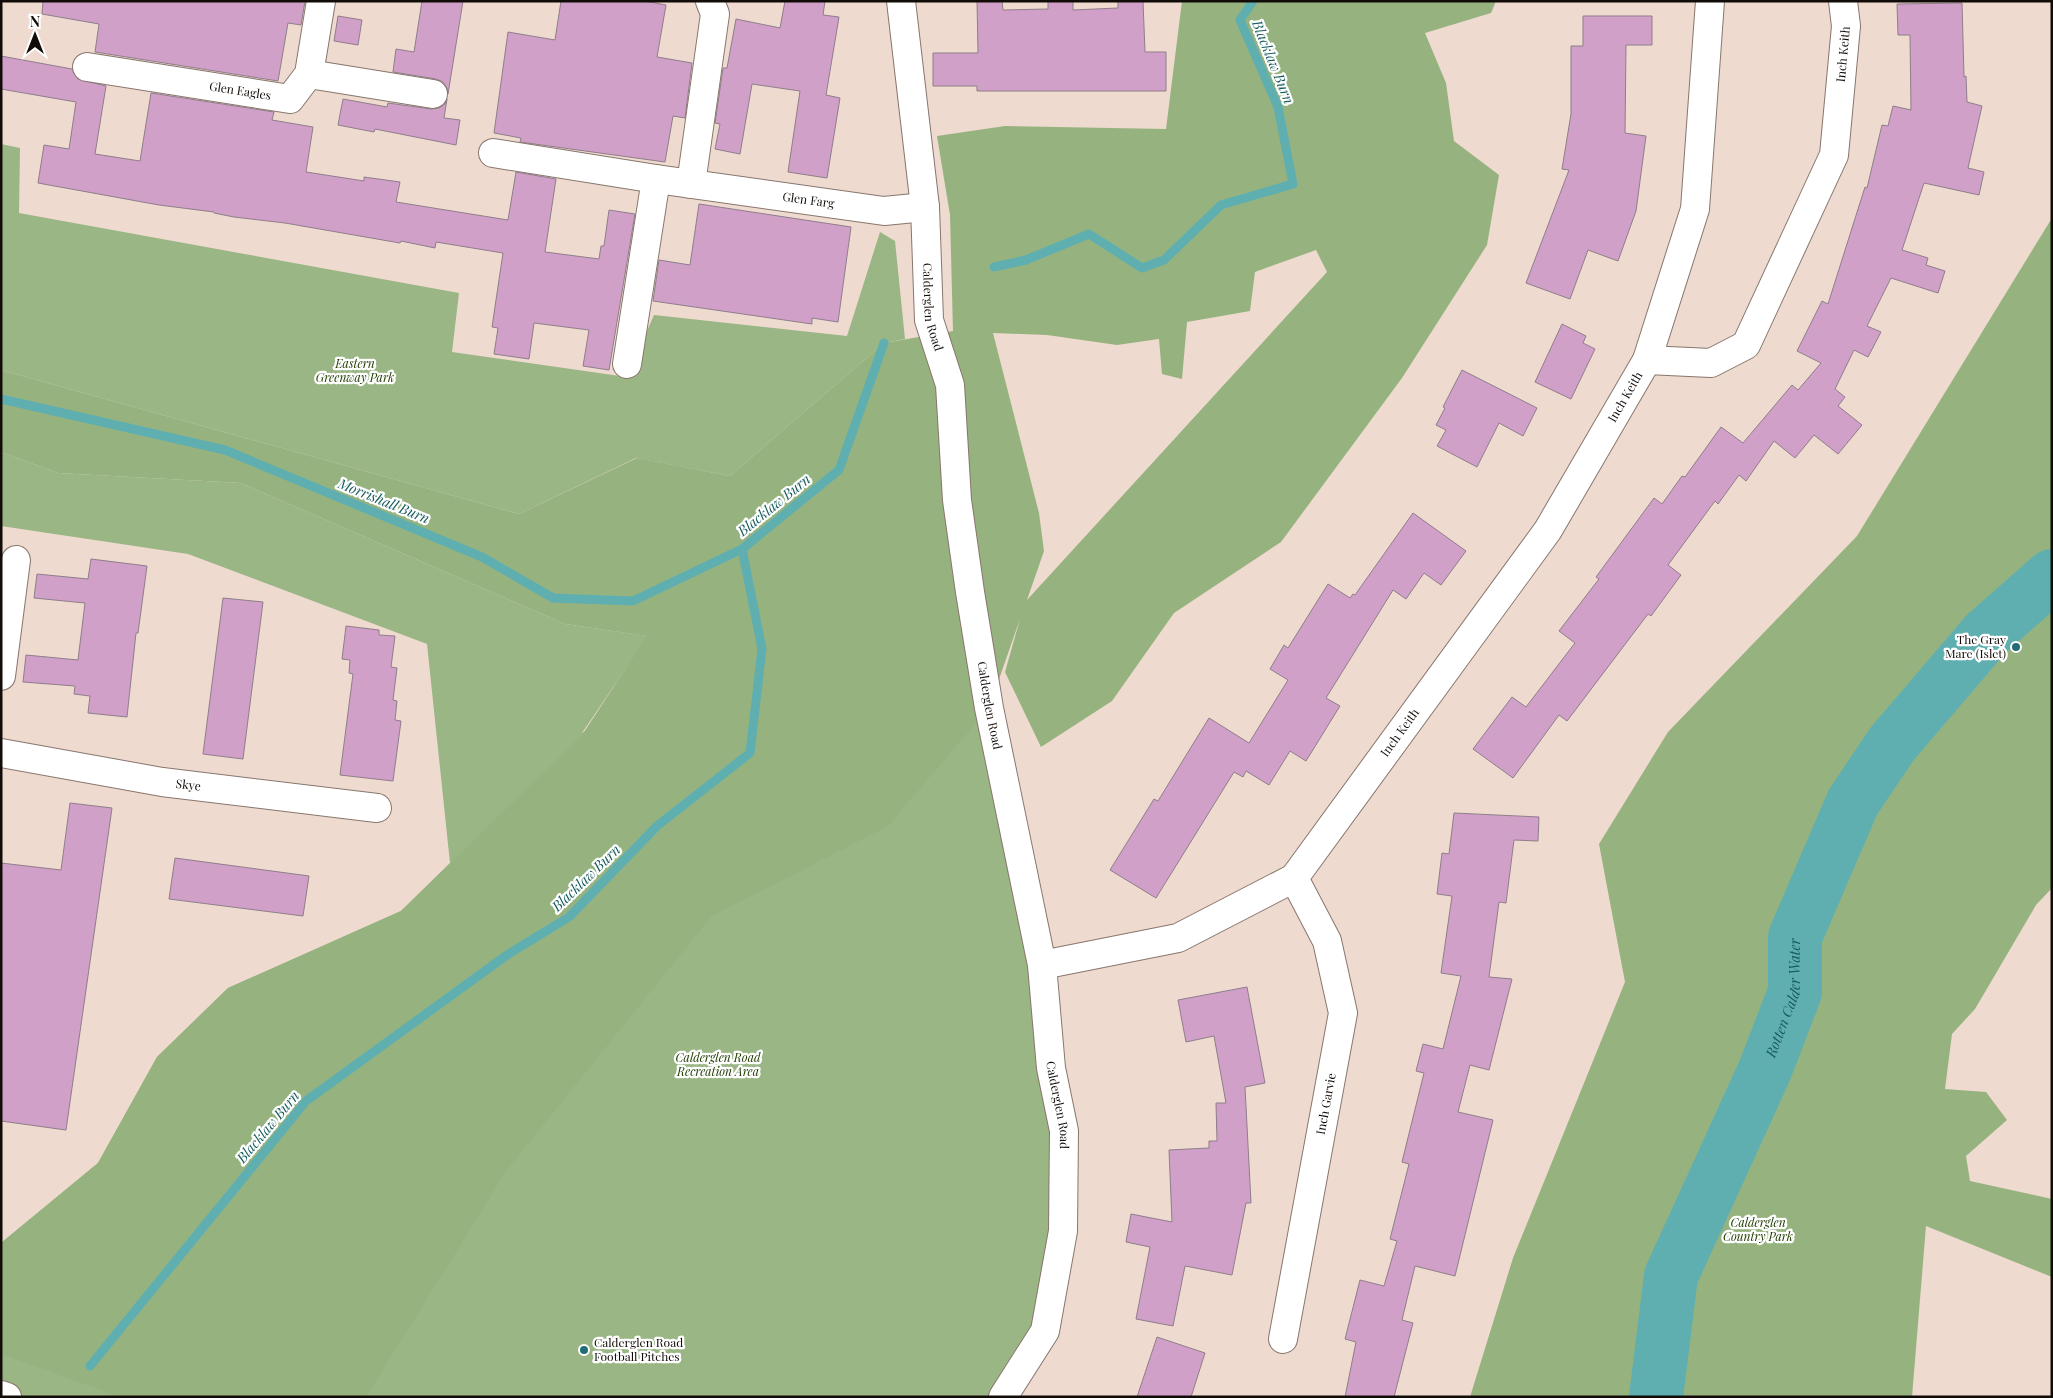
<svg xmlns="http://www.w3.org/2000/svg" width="2053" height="1398" font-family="'Playfair Display',serif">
<rect width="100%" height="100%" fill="#eedacf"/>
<!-- green -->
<g fill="#9ab684">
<polygon points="1,144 20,148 19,213 459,293 452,352 627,377 654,315 847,336 880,232 895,241 905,339 884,343 730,476 636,458 519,514 1,370"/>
<polygon points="1,452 58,473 241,483 565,624 648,636 582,733 957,500 1064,1131 1045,1331 1003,1397 7,1397 1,1395 1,1243 98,1163 157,1057 228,988 401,911 450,863 427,644 188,554 1,526"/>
</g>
<!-- forest -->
<g fill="#96b37f" fill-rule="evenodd">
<path d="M1182,1H1496L1491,13L1425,33L1446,83L1454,141L1499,175L1487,245L1402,378L1281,542L1174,613L1112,701L1041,747L1005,672L1020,619L989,708L887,827L712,916L507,1170L366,1397H120L1,1354V1243L98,1163L157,1057L228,988L401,911L582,735L647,636L565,624L241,483L58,473L1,452V370L519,514L637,458L730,476L884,343L953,331L950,215L937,136L1005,126L1166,129ZM1316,250L1327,272L1027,600L1044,551L1039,513L993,333L1047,335L1117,345L1159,339L1162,374L1182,379L1187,322L1250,311L1255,272Z"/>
<polygon points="2052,218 2052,888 2036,905 1975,1009 1952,1034 1945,1089 1986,1092 2007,1120 1966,1156 1970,1181 2052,1199 2052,1277 1926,1226 1912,1397 1470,1397 1513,1258 1625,982 1599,844 1668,732 1857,536"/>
</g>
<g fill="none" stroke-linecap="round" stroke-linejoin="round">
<!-- stream -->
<g stroke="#5fafb1" stroke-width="9">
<polyline points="994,267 1026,260 1089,234 1142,268 1164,260 1221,205 1293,184 1278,107 1240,20 1253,1"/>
<polyline points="1,399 225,450 482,557 553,598 633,601 742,549"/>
<polyline points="90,1366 306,1101 507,955 569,917 657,826 750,753 762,649 742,549 839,470 884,343"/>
</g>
<!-- river -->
<path stroke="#5fafb1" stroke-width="54" id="s1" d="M1656,1397L1671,1276L1765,1070L1795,992V937L1853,802L1892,744L1986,634L2052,576"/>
</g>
<!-- building -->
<g fill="#d1a0c8" stroke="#8e7e8a">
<polygon points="43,1 305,1 301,25 288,23 278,81 95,52 99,24 42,14"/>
<polygon points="422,1 463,1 448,94 447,88 443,82 436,79 393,72 396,49 414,52"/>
<polygon points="561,1 645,1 666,5 657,57 692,63 685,118 673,116 665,162 520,142 521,138 494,133 508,32 555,40"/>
<polygon points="785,1 825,1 823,15 839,17 826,95 840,98 827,178 788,172 800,91 752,84 740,154 715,149 720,124 715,123 723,68 727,68 736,19 780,28"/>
<polygon points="977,1 1002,1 1003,10 1048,9 1048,1 1073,1 1073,10 1118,8 1118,1 1143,1 1145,52 1166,52 1166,91 977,91 977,86 933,86 933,53 978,53"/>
<polygon points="1962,3 1964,77 1966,76 1967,102 1982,106 1968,168 1984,172 1979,195 1924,183 1902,250 1928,258 1926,265 1945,271 1938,293 1891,278 1867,326 1881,332 1868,357 1854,350 1835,389 1845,397 1838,406 1862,425 1838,454 1814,435 1795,458 1774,441 1746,481 1739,475 1718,504 1715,501 1668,565 1681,575 1651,616 1648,614 1567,721 1559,715 1513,778 1473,749 1512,697 1526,707 1575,643 1559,631 1599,579 1596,577 1654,498 1662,504 1682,476 1685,477 1721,427 1743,443 1792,385 1798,390 1821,363 1797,351 1822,301 1828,304 1865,187 1867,188 1882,125 1888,126 1893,106 1911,110 1910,35 1898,35 1897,4"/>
<polygon points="338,16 362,20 358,45 334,41"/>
<polygon points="1583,16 1652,16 1652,45 1626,45 1625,133 1646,136 1636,211 1618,261 1588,250 1570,299 1526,283 1569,170 1562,169 1571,114 1571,46 1583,46"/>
<polygon points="1,56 72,69 78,79 106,86 95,154 140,161 151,93 274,112 272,120 313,127 306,172 364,181 364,177 400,182 396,202 508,220 516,172 556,179 545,252 599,259 601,246 604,246 609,210 635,214 609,370 583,366 589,330 534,323 529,359 494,354 498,328 492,327 503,253 436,242 435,248 401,241 400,243 285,223 234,217 214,213 214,212 159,205 38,183 44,145 69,149 76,102 1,89"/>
<polygon points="343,99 387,107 388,103 431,109 439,108 445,104 447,99 444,118 460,120 456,145 375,129 374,132 338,125"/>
<polygon points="699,204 851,227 838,322 812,318 812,324 653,301 659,260 690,265"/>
<polygon points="1562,324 1586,336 1583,343 1595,349 1571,399 1535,382"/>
<polygon points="1462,370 1537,408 1523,436 1499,423 1477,467 1437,446 1446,430 1436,425 1445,408 1443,407"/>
<polygon points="1413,513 1466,551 1441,585 1424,573 1406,599 1393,590 1326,698 1340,706 1306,761 1290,751 1269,785 1246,771 1243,777 1234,772 1156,898 1110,870 1154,799 1158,801 1209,718 1249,743 1288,680 1270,669 1284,645 1288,648 1328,584 1350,598 1353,594 1355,595"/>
<polygon points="91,559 147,566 138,633 136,633 127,717 88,713 90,696 74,694 75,686 23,682 26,655 78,660 85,603 34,598 37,574 88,579"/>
<polygon points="223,598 263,602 243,759 203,754"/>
<polygon points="346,626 379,630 379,635 395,636 391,667 397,668 393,700 397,701 395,720 401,721 393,781 340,775 353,674 349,673 350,660 342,659"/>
<polygon points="70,803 112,808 66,1130 1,1121 1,863 61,870"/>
<polygon points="1454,813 1539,817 1538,841 1514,840 1506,903 1499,902 1489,977 1512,979 1489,1070 1470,1065 1458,1112 1493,1120 1455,1276 1415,1266 1402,1320 1413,1323 1394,1397 1345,1397 1356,1342 1345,1339 1360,1280 1384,1286 1397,1241 1390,1239 1409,1164 1402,1162 1424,1073 1416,1071 1423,1044 1443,1049 1461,976 1441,973 1452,896 1437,894 1442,853 1449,854"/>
<polygon points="175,858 309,876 303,916 169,899"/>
<polygon points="1247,987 1265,1083 1245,1087 1251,1203 1246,1203 1232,1275 1185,1266 1173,1326 1136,1319 1150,1247 1126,1242 1131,1214 1172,1222 1169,1150 1209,1148 1209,1141 1217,1141 1216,1103 1226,1103 1214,1036 1186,1042 1178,1000"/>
<polygon points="1157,1337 1205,1353 1191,1397 1137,1397"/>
</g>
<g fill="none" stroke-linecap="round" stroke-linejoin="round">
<defs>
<g id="minor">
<path id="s2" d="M901,1L925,207L929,320L950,385L957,500L970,592L989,708L1042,965L1051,1068L1064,1131L1063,1231L1045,1331L1003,1397"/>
<path id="s3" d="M87,67L290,99L309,74L321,1"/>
<polyline points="309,74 433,94"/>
<path id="s4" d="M493,153L656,179L884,211L925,207"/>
<polyline points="691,184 715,14 710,1"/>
<path id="s5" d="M1647,360L1711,363L1746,345L1834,155L1846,26L1843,1"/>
<polyline points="627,364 656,179"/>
<polyline points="1,676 16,560"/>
<path id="s6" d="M1,753L162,782L377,808"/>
<path id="s7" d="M1042,965L1178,938L1294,878L1548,530L1647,360L1695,209L1710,1"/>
<path id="s8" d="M1283,1339L1343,1013L1327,941L1294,878"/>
<polyline points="1,1395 7,1397"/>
</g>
</defs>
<!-- minor casing -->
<use href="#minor" stroke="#88766d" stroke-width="30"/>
<!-- minor -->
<use href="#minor" stroke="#fff" stroke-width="28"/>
</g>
<!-- markers -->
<g fill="#226c76" stroke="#fff" stroke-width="2">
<circle cx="2016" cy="647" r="5"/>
<circle cx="584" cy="1350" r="5"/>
</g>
<g text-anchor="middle" stroke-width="4.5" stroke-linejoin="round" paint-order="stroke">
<!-- street labels -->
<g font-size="12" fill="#120c08" stroke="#fff">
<text dy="4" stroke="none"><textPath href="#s5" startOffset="414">Inch Keith</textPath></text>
<text dy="4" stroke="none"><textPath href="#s3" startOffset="155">Glen Eagles</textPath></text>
<text dy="4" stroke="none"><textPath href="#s4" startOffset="319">Glen Farg</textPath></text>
<text dy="4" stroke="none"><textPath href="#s2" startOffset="308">Calderglen Road</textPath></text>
<text dy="4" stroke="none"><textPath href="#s7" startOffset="854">Inch Keith</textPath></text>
<text dy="4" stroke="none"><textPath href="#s2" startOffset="712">Calderglen Road</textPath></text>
<text dy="4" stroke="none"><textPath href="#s7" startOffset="449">Inch Keith</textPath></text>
<text dy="4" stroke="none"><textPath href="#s6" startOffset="190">Skye</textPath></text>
<text dy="4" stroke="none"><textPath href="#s2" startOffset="1118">Calderglen Road</textPath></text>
<text dy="4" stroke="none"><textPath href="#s8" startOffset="239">Inch Garvie</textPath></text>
</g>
<!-- park labels -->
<g font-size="12" font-style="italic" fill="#223d03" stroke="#fff">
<text x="355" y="368">Eastern<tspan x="355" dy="14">Greenway Park</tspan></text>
<text x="718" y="1062">Calderglen Road<tspan x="718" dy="14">Recreation Area</tspan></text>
<text x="1758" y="1227">Calderglen<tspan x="1758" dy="14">Country Park</tspan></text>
</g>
<!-- poi labels -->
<g font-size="12" fill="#120c08" stroke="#fff" text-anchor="end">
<text x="2006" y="644">The Gray<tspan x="2006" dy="14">Mare (Islet)</tspan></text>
<text x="594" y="1347" text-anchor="start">Calderglen Road<tspan x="594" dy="14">Football Pitches</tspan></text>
</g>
<!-- water labels -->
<g font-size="14" font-style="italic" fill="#165b5c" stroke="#fff">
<text transform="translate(1273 62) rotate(68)" y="5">Blacklaw Burn</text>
<text transform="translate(384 501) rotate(22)" y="5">Morrishall Burn</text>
<text transform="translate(774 505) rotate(-39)" y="5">Blacklaw Burn</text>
<text transform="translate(586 878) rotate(-44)" y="5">Blacklaw Burn</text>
<text dy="5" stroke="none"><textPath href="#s1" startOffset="424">Rotten Calder Water</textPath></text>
<text transform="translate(268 1127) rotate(-50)" y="5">Blacklaw Burn</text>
</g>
</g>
<!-- border -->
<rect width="2053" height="1398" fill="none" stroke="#120c08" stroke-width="5"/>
<!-- north arrow -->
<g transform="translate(35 35)" stroke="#ffffff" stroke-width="4" paint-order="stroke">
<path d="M0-4L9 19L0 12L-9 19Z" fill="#120c08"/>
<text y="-8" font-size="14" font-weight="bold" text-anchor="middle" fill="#120c08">N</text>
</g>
</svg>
